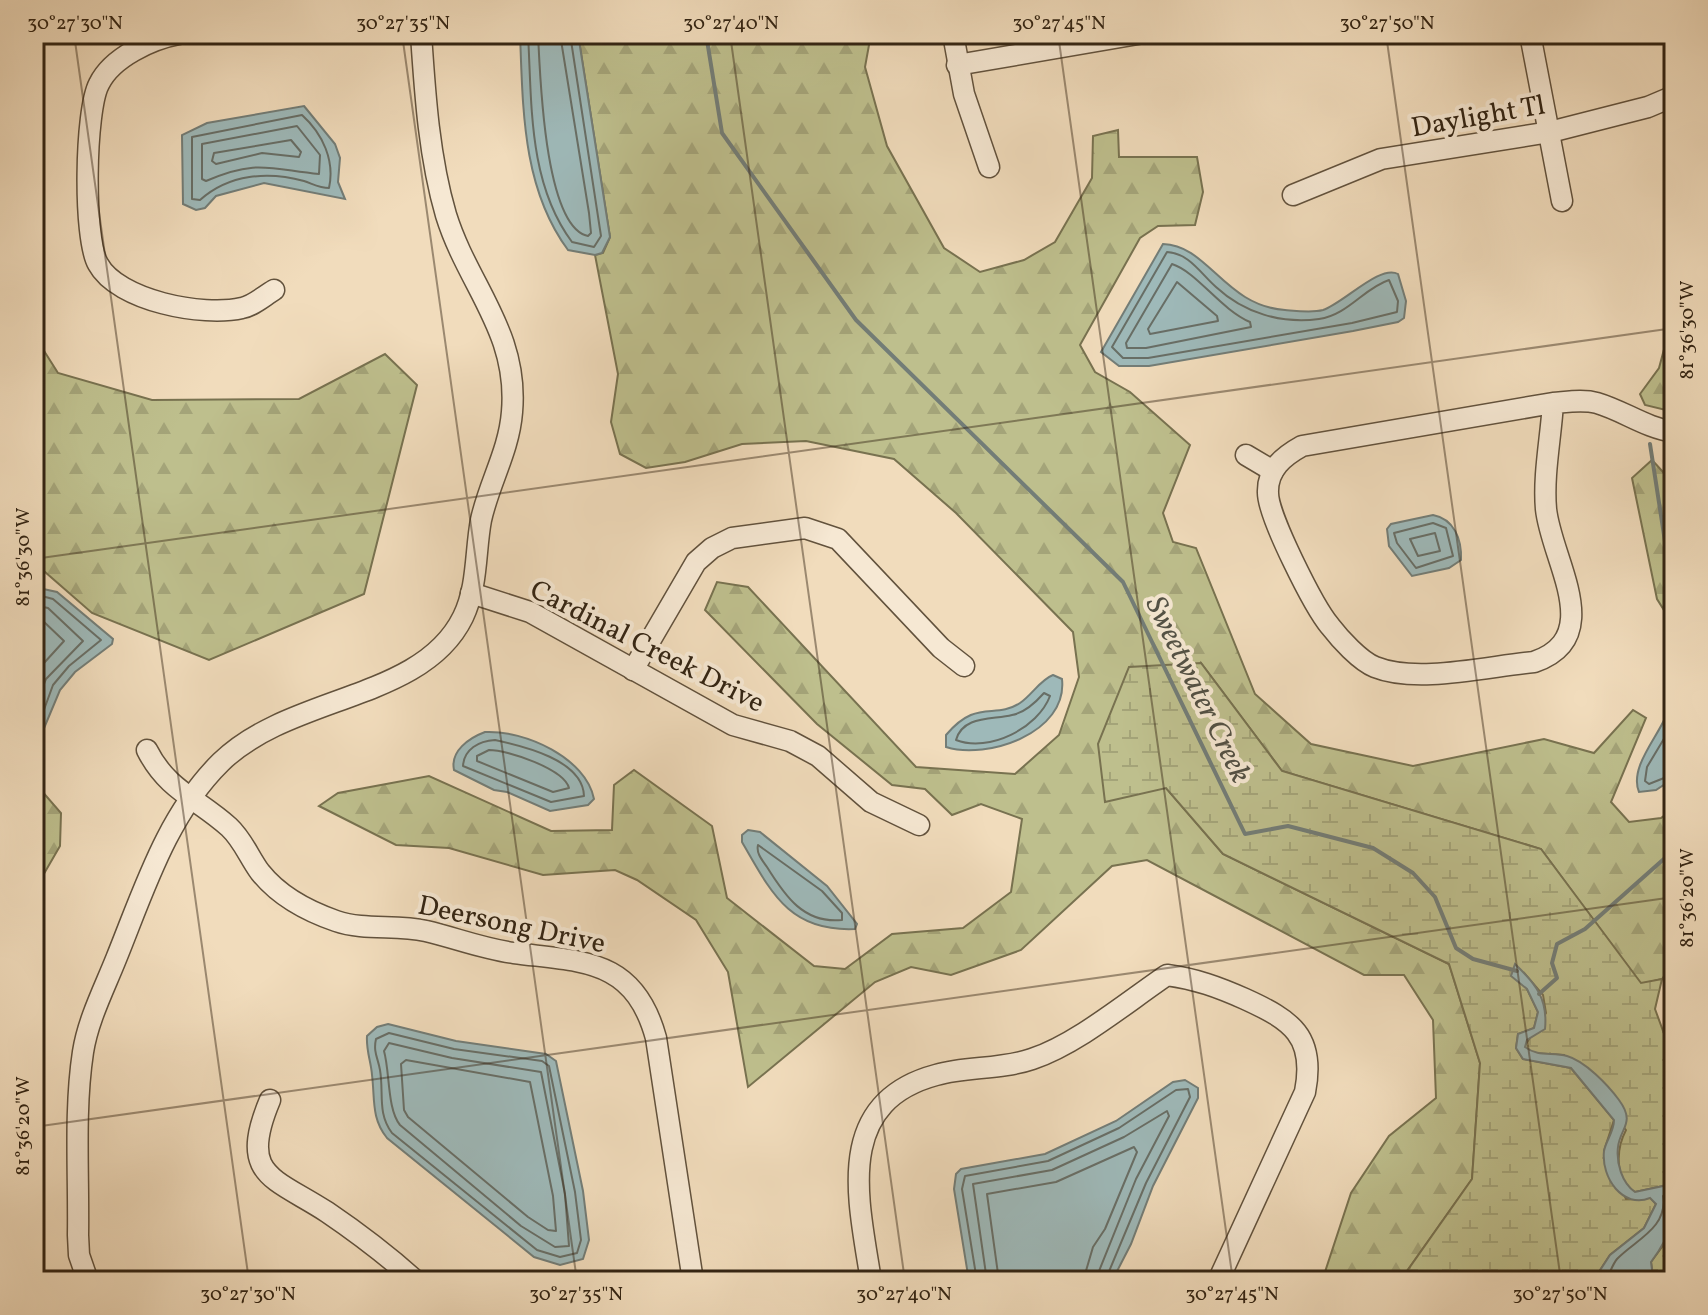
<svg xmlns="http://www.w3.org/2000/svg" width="1708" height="1315" font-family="Vollkorn,serif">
<defs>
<pattern id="forest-firs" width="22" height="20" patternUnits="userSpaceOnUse" patternTransform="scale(2)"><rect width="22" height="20" fill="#bebf8d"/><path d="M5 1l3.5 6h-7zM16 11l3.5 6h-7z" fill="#a4a479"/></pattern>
<pattern id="wetland-marsh" width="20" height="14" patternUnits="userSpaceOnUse" patternTransform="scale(2)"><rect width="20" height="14" fill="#bebf8d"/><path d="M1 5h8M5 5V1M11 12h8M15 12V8" fill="none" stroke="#a4a479"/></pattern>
</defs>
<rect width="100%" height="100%" fill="#f1dcbc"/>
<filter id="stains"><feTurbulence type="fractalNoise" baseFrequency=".0025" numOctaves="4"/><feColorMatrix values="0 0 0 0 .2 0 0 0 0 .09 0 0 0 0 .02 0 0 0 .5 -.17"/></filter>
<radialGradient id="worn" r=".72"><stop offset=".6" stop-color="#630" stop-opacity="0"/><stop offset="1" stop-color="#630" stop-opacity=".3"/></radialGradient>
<!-- forest -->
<g fill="url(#forest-firs)" stroke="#787250" stroke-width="2">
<polygon points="578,34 871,34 865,67 887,146 944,248 980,272 1024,260 1055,242 1092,178 1093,136 1118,130 1119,157 1197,157 1203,192 1195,225 1158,226 1140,238 1080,345 1095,372 1130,392 1190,445 1163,513 1173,542 1196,548 1255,694 1311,744 1413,766 1544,739 1594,753 1633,710 1646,718 1611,802 1629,822 1661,818 1674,808 1674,962 1662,979 1641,984 1541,849 1282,771 1201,663 1166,788 1223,854 1449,964 1480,1063 1472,1179 1400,1281 1322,1281 1351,1193 1389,1136 1436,1098 1433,1020 1404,975 1364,975 1147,860 1112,866 1021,950 951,975 911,967 875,982 748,1087 728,972 696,920 637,880 615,870 543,875 449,848 396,845 319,806 338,793 429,776 551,831 612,830 614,785 634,770 712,826 727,898 814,966 845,969 892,934 963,928 1011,892 1022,819 981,804 952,815 925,789 892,785 817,724 705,610 717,582 748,587 916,767 1015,774 1059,735 1079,677 1073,632 956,513 894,459 806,441 742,444 685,462 646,468 620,454 611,422 618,374 595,255 603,253 610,237"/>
<polygon points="1674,312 1674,412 1645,405 1640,394 1659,368"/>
<polygon points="34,335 58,373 152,400 299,399 385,354 417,385 364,594 209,660 92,613 45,572 34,570"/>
<polygon points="1652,460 1674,484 1674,626 1657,599 1632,478"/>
<polygon points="34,782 61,813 60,846 34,891"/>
</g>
<!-- wetland -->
<g fill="url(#wetland-marsh)" stroke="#787250" stroke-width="2">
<path d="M1201,663L1282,771L1541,849L1641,983L1662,979L1655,1009L1674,1061V1176L1663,1186L1635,1192C1614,1179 1616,1149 1626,1130L1564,1055L1533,1053L1524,1047L1546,1013L1543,995L1525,974L1527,989L1538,1012L1534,1028L1518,1034L1516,1048L1523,1059L1571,1068L1614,1120L1604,1151L1626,1199L1650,1197L1656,1204L1644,1228L1610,1255L1593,1281H1400L1472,1179L1480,1063L1449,964L1223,854L1166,788L1105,802L1098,744L1129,667Z"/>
<polygon points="1674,1220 1674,1281 1635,1281 1653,1277 1651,1262 1667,1240"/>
</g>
<!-- water -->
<g fill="#9eb9b9" stroke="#737d77" stroke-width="2">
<path d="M520,34H578L610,237L602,253L595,255L568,250C522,188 523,108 520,34Z"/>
<polygon points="304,106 335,144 340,158 338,182 345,199 264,183 216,196 205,208 196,210 183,204 182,135 207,123"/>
<path d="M1163,244C1208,245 1225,306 1285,310C1297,311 1312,313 1323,310C1344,303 1380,264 1398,274L1406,301L1404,318L1398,322L1353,331L1149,366H1119L1101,352Z"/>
<path d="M1433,515C1454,519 1462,539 1461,560L1449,568L1412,576L1389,546L1387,529L1391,524Z"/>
<polygon points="34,587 57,592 113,639 112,644 75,672 60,690 34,752"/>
<path d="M1053,675L1062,679C1068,733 987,760 946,747V735C977,698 994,720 1020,703C1032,695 1040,680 1053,675Z"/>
<path d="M1674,713V778L1656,790L1639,792C1629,768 1657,738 1666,716Z"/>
<path d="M485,732C525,730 586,758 594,799L588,805L550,811L507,792L494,790L454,770C450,751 469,738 485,732Z"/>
<path d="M748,830L760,832L827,886L857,924L855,929C789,932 771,892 742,842V835Z"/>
<path d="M1515,964C1536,984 1548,999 1545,1029L1527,1040L1525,1047C1538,1057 1552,1052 1567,1056C1585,1061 1608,1085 1619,1100C1636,1123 1620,1128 1618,1147C1616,1163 1622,1183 1635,1192L1663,1186L1674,1176C1674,1215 1675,1230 1651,1262L1653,1277L1593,1281L1610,1255L1644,1228L1656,1204L1650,1198C1623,1209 1601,1178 1604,1151C1606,1140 1614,1132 1614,1120L1571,1068L1523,1059L1516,1048L1518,1034L1534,1028L1538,1012L1527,989L1511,976Z"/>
<path d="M388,1024L456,1041L546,1054L556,1061L583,1191L589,1240L583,1259L560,1265L534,1257L387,1138C371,1118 375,1099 372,1075C371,1061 366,1051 367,1036L377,1027Z"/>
<polygon points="1185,1080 1198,1088 1198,1098 1153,1186 1131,1244 1112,1281 969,1281 954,1189 956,1174 961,1169 1045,1154 1116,1121 1173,1082"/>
</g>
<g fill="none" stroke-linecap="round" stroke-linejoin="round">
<!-- shore -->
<g stroke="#686e66" stroke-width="2">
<path d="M528,34C532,104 528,183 572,242L594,247L601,236L570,34"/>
<path d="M538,34C540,72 544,227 588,236L591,233L589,213L560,34"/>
<path d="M302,115C323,134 335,161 329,188C320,188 313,184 304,181C268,171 229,174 200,200L192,199V137Z"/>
<path d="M297,126L320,155L319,174C270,169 256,159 206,181L202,179V144Z"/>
<polygon points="291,140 301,152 299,157 262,153 216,164 212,161 214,153"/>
<path d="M1167,252C1189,253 1201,274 1216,287C1244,313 1281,324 1319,319C1348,315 1364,288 1389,280L1398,301L1397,312L1352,323L1148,358H1123L1112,347Z"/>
<path d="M1172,264C1197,272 1220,309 1250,322L1251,327L1146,348H1127L1126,343Z"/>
<polygon points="1177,282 1217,316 1218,321 1150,334 1148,329"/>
<polygon points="1433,523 1446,528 1453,556 1416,568 1397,543 1394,533"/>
<polygon points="1435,533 1440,551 1418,556 1410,539"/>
<polyline points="34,594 53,599 101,640 69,666 53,685 34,737"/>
<polyline points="34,605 48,608 83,641 46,679 34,709"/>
<polyline points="34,617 41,619 64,641 34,674"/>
<path d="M1044,693L1050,696C1038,728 989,753 956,740C963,715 993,720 1012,715C1024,713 1036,702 1044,693Z"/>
<polyline points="1674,722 1647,767 1645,781 1649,784 1674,774"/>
<path d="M495,740C523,746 583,760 584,796L551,802L463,766C464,749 479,741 495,740Z"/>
<path d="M489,750C508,750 564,769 569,788L553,792L477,761V756Z"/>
<path d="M758,845L822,891L842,913V920C804,924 785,896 767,867C762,860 756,853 758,845Z"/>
<path d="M389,1033L454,1049L542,1061L549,1066L575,1192L581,1240L577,1253L560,1257L537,1250L392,1133C377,1113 384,1093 380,1070C378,1058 373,1052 376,1039Z"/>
<path d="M389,1043L452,1058L541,1072L565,1194L569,1246L555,1247L521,1226L400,1125C387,1109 390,1072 384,1051Z"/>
<polygon points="406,1060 530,1082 553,1196 556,1231 548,1230 528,1217 408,1117 404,1110 401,1064"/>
<polyline points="977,1281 962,1189 965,1176 1048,1161 1119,1128 1176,1090 1188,1089 1190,1097 1146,1183 1105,1281"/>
<polyline points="987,1281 973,1184 1052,1170 1124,1137 1167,1111 1169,1116 1136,1179 1095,1281"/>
<polyline points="999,1281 987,1194 1056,1182 1134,1147 1137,1152 1105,1229 1093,1247 1083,1281"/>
<path d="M1605,1281C1610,1274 1612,1265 1617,1259C1635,1240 1668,1228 1663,1196L1674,1187"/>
</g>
<!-- stream -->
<g stroke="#737d77" stroke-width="4">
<polyline points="706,34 722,133 856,320 1123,582 1245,834 1288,826 1373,848 1413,873 1435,897 1456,948 1473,959 1517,971"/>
<polyline points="1650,444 1674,600"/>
<polyline points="1539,994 1557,978 1552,963 1557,944 1585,929 1674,850"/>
</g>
<defs>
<g id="minor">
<path d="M179,34C152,39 112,57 99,84C85,110 83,238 98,264C118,301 203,317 242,308C253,306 264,296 274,290"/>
<polyline points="953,34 964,94 989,167"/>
<polyline points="1530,34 1562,201"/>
<polyline points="957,65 1138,34"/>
<polyline points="1293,195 1381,159 1550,132 1648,107 1674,96"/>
<path d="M1553,403C1551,437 1543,475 1546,509C1551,560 1607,637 1534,662C1489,666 1417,684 1375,667C1360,661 1340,639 1330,626C1314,607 1268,516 1268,493C1267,469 1284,456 1302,446L1553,403C1567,402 1583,399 1597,403C1624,411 1646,428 1674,432"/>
<polyline points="1246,455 1273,471"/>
<polyline points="471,593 530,612 733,725 790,741 818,756 871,802 919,825"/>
<polyline points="633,670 696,562 712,548 732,538 805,528 838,539 941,648 964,666"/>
<path d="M147,750C167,790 198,799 229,827C243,840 249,857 260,872C279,896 307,911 336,921C365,931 396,924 426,931C456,938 483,949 514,953C583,962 634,958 656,1038L693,1281"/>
<path d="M270,1100C238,1176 273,1177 327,1212C358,1233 388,1256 416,1281"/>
<path d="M88,1281L79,1255L78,1235C79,1175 74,1111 83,1052C88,1020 104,989 116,959C144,890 167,815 221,762C291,694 422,701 463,617C478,586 475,552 481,520C489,483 509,451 512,412C519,332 468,286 446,215C429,157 425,94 421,34"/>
<path d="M871,1281C859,1202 832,1103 936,1075C967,1066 1000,1070 1032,1059C1077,1044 1127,1002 1167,975C1196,979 1218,987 1245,999C1291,1020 1316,1036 1305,1092L1218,1281"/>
</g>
</defs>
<!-- minor casing -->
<use href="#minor" stroke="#62523d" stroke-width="23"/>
<!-- minor -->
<use href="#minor" stroke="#f6e8d3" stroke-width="20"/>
</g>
<!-- ticks -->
<path fill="none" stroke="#332413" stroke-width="2" stroke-opacity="0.45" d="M74,34L249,1281M402,34L577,1281M730,34L905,1281M1058,34L1233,1281M1386,34L1561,1281M34,559L1674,328M34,1127L1674,897"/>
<g text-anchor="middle" stroke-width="8" stroke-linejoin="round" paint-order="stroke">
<!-- street labels -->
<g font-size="28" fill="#332413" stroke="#f6e8d3">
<text transform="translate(1478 115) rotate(-10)" y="10">Daylight Tl</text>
<text transform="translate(648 645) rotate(27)" y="10">Cardinal Creek Drive</text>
<text transform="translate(512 923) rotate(12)" y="10">Deersong Drive</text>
</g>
<!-- water labels -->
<g font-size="30" font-style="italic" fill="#535145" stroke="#f6e8d3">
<text transform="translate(1199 689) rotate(64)" y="10">Sweetwater Creek</text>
</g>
</g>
<!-- margin -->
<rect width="1708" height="1315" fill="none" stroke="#f1dcbc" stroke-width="88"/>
<rect x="44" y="44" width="1620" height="1227" fill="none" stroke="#332413" stroke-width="3"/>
<g font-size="20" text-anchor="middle" fill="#332413">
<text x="75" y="29">30°27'30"N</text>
<text x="403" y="29">30°27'35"N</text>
<text x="731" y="29">30°27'40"N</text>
<text x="1059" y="29">30°27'45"N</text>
<text x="1387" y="29">30°27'50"N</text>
<text transform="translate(1686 330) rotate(-90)" y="7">81°36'30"W</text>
<text transform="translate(22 557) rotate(-90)" y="7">81°36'30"W</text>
<text transform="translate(1686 898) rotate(-90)" y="7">81°36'20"W</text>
<text transform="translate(22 1126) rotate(-90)" y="7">81°36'20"W</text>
<text x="248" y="1300">30°27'30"N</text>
<text x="576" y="1300">30°27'35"N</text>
<text x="904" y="1300">30°27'40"N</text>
<text x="1232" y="1300">30°27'45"N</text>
<text x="1560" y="1300">30°27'50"N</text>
</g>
<rect width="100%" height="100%" filter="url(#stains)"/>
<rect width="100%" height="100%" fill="url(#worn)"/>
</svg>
